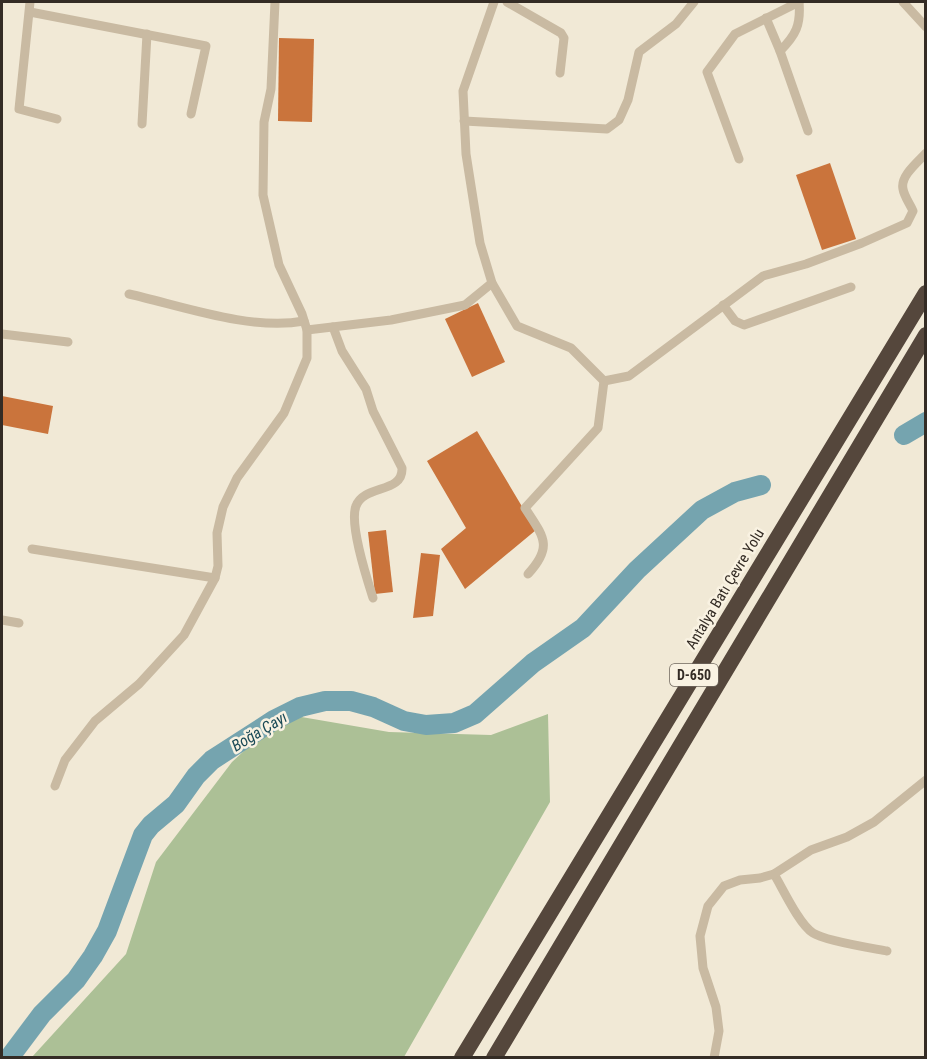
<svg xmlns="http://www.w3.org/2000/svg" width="927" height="1059" font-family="'Roboto Condensed',sans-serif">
<rect width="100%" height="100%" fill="#f1e9d6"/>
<!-- green -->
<polygon fill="#acc096" points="284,714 389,732 491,735 548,714 550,802 404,1057 32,1057 126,954 156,862 232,762"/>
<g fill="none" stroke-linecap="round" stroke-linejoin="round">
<!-- river -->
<g stroke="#75a4af" stroke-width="20">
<polyline points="904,435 926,422"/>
<polyline points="9,1058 42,1014 76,980 93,956 107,931 143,835 151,825 176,804 196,776 212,760 274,720 300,707 325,701 351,701 373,707 404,721 426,725 454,723 475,714 533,663 583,628 637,570 702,510 735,492 761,485"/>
</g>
</g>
<!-- building -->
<g fill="#ca743c">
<polygon points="279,38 314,39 312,122 278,121"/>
<polygon points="830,163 856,239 822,250 796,175"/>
<polygon points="478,303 505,362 472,377 445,319"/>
<polygon points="2,396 53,406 48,434 2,425"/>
<polygon points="477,431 536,530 465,589 441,549 466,528 427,461"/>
<polygon points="386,530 393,592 375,594 368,532"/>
<polygon points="421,553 440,555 433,616 413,618"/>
</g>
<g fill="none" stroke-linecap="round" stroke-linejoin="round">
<!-- street -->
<g stroke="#c9baa2" stroke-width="9">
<polyline points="30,2 19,109 57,119"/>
<path d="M494,2L463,91L466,154L480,243L492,283L517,326L571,348L604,381L629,376L763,276L806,264L862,243L907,223L913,211C910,204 904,196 903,189C900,176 918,162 926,153"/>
<polyline points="507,2 561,33 564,38 560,73"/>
<polyline points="903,2 926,27"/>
<polyline points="30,12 206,46 191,114"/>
<path d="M766,18L780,51C796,35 801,25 799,2"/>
<polyline points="780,51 808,131"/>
<polyline points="464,121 607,129 619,120 628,100 639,52 676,24 694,2"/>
<polyline points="142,124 147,34"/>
<polyline points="739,159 707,72 735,34 799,2"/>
<path d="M129,294C182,306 251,331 304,321"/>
<polyline points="723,305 735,321 744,325 851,287"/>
<path d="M333,327L342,351L366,389L373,411L402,468C403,494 364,484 356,506C349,524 367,579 373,598"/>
<polyline points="307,330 391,320 465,305 492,283"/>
<polyline points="2,334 68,342"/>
<polyline points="32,549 215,578"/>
<path d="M528,574C554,546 543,536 525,508L598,428L604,381"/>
<polyline points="2,620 19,623"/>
<polyline points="55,786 65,760 95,721 139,684 184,635 215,578 218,566 217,533 223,507 237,478 284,413 307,358 307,330 302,314 279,265 263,195 264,122 271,89 275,2"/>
<path d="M774,874C783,889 799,924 813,933C825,941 871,948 887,951"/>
<polyline points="714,1058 719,1031 716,1007 703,968 700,936 708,906 724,886 740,880 760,878 774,874 811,850 847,837 874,822 926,780"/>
</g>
<!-- highway -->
<g stroke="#55473c" stroke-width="16">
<polyline points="462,1058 926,293"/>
<polyline points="494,1058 926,335"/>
</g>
</g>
<g text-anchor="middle" stroke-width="5" stroke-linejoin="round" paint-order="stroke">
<!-- shield labels -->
<rect fill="#f9f2e2" stroke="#6f675e" stroke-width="1.5" x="670" y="664" width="48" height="22" rx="4.5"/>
<g font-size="14" font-weight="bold" fill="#342c25">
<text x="694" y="680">D-650</text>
</g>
<!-- street labels -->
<g font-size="15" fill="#342c25" stroke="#f9f2e2">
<text transform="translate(725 589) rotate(-59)" y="5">Antalya Batı Çevre Yolu</text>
</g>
<!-- water labels -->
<g font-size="16" font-style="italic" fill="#194956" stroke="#f9f2e2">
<text transform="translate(259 731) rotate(-31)" y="6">Boğa Çayı</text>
</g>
</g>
<!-- border -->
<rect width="927" height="1059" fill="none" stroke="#342c25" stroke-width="6"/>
</svg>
